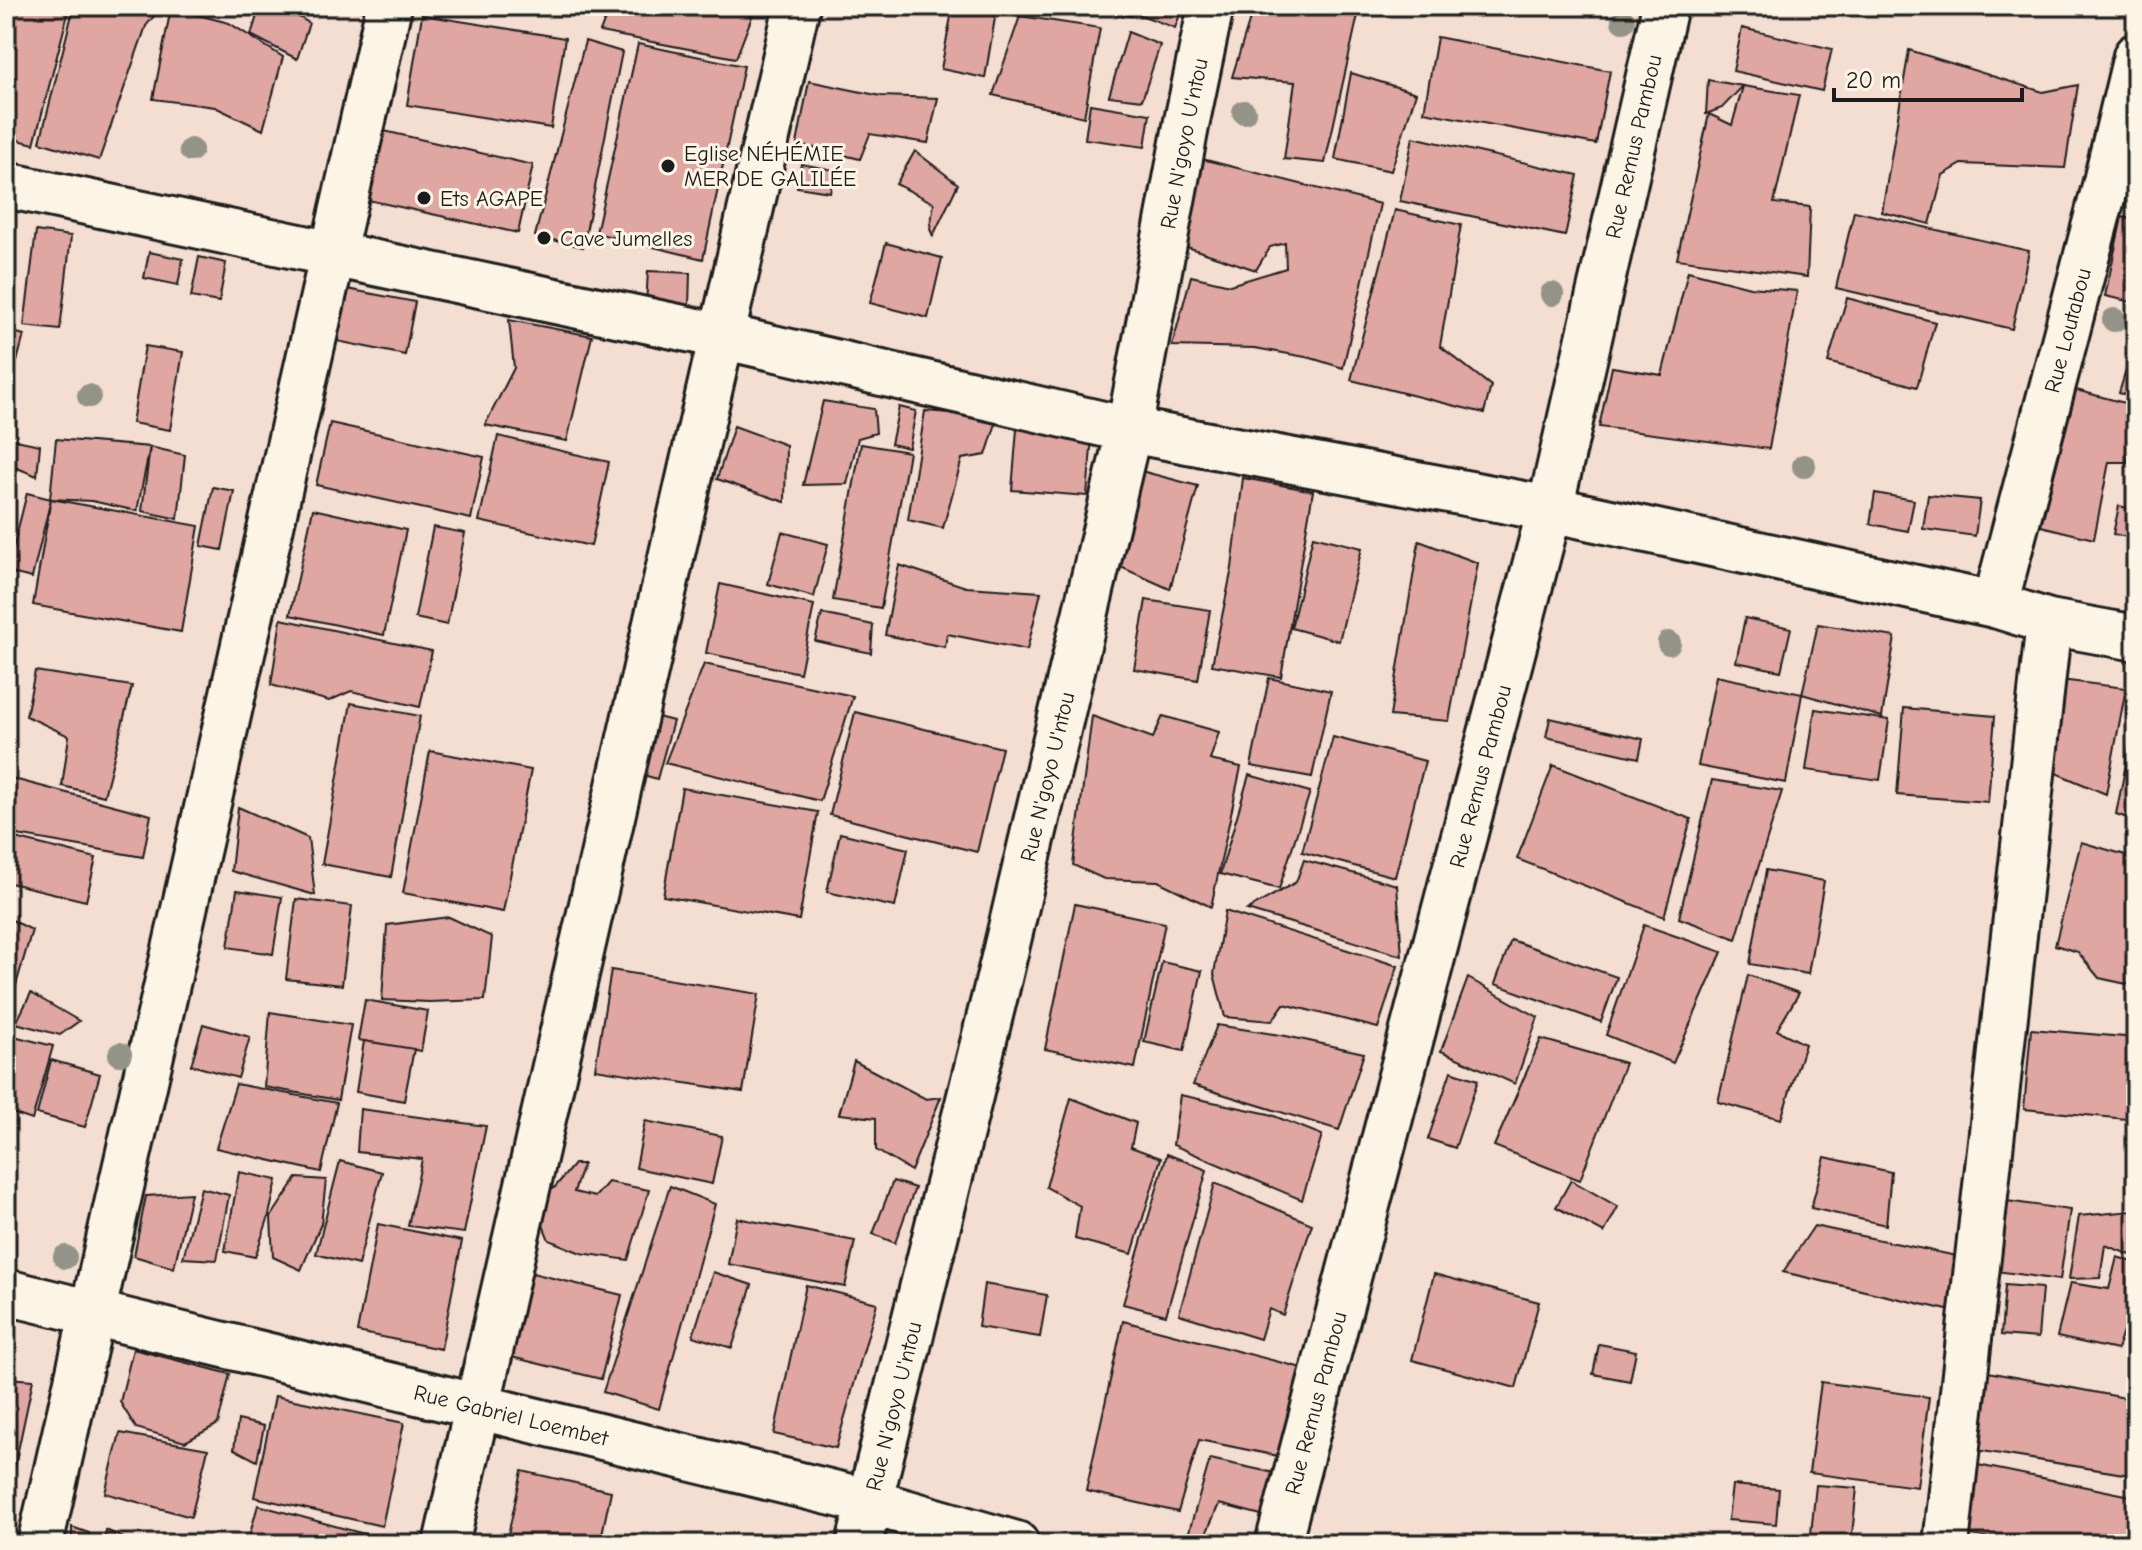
<svg xmlns="http://www.w3.org/2000/svg" width="2142" height="1550" font-family="'Comic Neue',sans-serif">
<rect width="100%" height="100%" fill="#f4ddd1"/>
<filter id="ink" filterUnits="userSpaceOnUse"><feTurbulence type="fractalNoise" baseFrequency=".0125" numOctaves="2"/><feDisplacementMap in="SourceGraphic" scale="16" xChannelSelector="R" yChannelSelector="G"/><feConvolveMatrix kernelMatrix="1 2 1 2 8 2 1 2 1" color-interpolation-filters="sRGB"/></filter>
<g filter="url(#ink)">
<!-- building -->
<g fill="#e0a6a2" stroke="#1c1c1c" stroke-width="2">
<polygon points="6,6 70,6 34,144 6,137"/>
<polygon points="74,6 162,6 146,26 99,160 40,142"/>
<polygon points="260,6 280,6 309,23 297,59 251,35"/>
<polygon points="610,6 756,6 736,58 600,32"/>
<polygon points="953,6 997,6 985,78 941,69"/>
<polygon points="1058,6 1133,6 1132,16"/>
<polygon points="1141,6 1183,6 1175,28 1138,14"/>
<polygon points="1254,6 1360,6 1325,163 1284,159 1295,82 1232,77"/>
<polygon points="171,8 229,23 283,57 263,130 215,107 153,99"/>
<polygon points="422,15 565,38 551,128 407,105"/>
<polygon points="1020,16 1100,28 1084,117 993,95"/>
<polygon points="1742,28 1832,49 1822,91 1733,71"/>
<polygon points="1128,32 1160,45 1142,100 1109,96"/>
<polygon points="1437,37 1610,71 1596,144 1424,112"/>
<polygon points="585,41 622,52 583,247 535,236"/>
<polygon points="638,44 744,66 703,259 596,233"/>
<polygon points="1909,50 2043,92 2078,85 2065,168 1962,164 1943,175 1930,224 1882,212"/>
<polygon points="1351,73 1416,93 1391,171 1335,159"/>
<polygon points="1708,80 1743,86 1722,108 1706,114"/>
<polygon points="809,81 881,96 938,98 928,143 870,134 860,159 797,144"/>
<polygon points="1743,86 1799,95 1774,203 1810,207 1807,277 1677,259 1709,114 1732,125"/>
<polygon points="1090,104 1150,114 1145,147 1085,139"/>
<polygon points="384,131 533,165 518,233 368,200"/>
<polygon points="1413,137 1578,175 1565,236 1400,201"/>
<polygon points="915,151 958,184 933,236 930,229 934,203 896,184"/>
<polygon points="1198,158 1380,204 1343,368 1311,358 1255,348 1172,346 1191,276 1230,285 1286,268 1285,243 1270,247 1256,270 1184,246"/>
<polygon points="801,164 834,170 830,192 797,187"/>
<polygon points="1395,210 1461,225 1440,346 1491,386 1484,413 1351,380"/>
<polygon points="1854,211 2029,251 2012,329 1836,288"/>
<polygon points="2122,217 2136,220 2136,303 2105,296"/>
<polygon points="36,231 71,236 60,330 24,326"/>
<polygon points="886,243 942,258 928,318 870,303"/>
<polygon points="149,252 183,259 178,285 144,278"/>
<polygon points="199,257 226,263 219,302 191,297"/>
<polygon points="648,271 690,273 689,307 646,305"/>
<polygon points="1688,271 1750,287 1797,291 1769,449 1599,427 1612,367 1662,375"/>
<polygon points="347,289 415,302 405,355 337,341"/>
<polygon points="1847,298 1935,322 1917,387 1828,362"/>
<polygon points="509,320 592,336 567,441 485,425 514,368"/>
<polygon points="6,330 24,335 6,403"/>
<polygon points="145,346 183,352 170,430 132,423"/>
<polygon points="2127,367 2136,368 2136,398 2119,393"/>
<polygon points="2076,390 2136,406 2136,424 2127,462 2109,462 2094,539 2041,526"/>
<polygon points="823,401 874,409 876,433 858,438 847,484 803,485"/>
<polygon points="899,407 916,411 909,448 891,444"/>
<polygon points="925,411 998,417 986,455 962,459 943,528 908,520"/>
<polygon points="330,423 484,457 471,519 316,485"/>
<polygon points="734,426 786,445 785,502 717,479"/>
<polygon points="1017,429 1092,436 1087,496 1012,490"/>
<polygon points="498,436 609,462 591,546 479,521"/>
<polygon points="6,438 40,445 37,476 17,468 6,530"/>
<polygon points="56,439 150,447 137,511 92,501 50,499"/>
<polygon points="861,444 909,452 881,608 833,600"/>
<polygon points="150,447 185,455 178,519 142,511"/>
<polygon points="1141,471 1198,486 1170,589 1116,565"/>
<polygon points="1243,478 1313,491 1281,677 1212,665 1232,568"/>
<polygon points="213,487 234,491 222,550 201,546"/>
<polygon points="27,493 51,499 32,578 7,572"/>
<polygon points="1875,493 1914,500 1908,531 1870,524"/>
<polygon points="1928,495 1980,500 1975,536 1923,529"/>
<polygon points="51,499 199,526 181,632 33,605"/>
<polygon points="2119,506 2136,510 2136,539 2113,534"/>
<polygon points="313,509 406,530 384,635 290,615"/>
<polygon points="433,527 465,533 447,625 415,618"/>
<polygon points="782,532 828,544 814,597 768,584"/>
<polygon points="1313,536 1362,548 1339,641 1291,628"/>
<polygon points="1419,541 1478,563 1449,721 1390,716"/>
<polygon points="899,565 966,587 1041,592 1027,650 947,634 945,647 885,635"/>
<polygon points="720,584 814,605 800,673 706,653"/>
<polygon points="1146,600 1210,610 1198,680 1134,669"/>
<polygon points="822,614 873,625 871,653 815,641"/>
<polygon points="1745,618 1791,628 1781,671 1736,662"/>
<polygon points="281,619 432,651 420,707 351,691 329,701 271,685"/>
<polygon points="1818,624 1895,637 1882,717 1802,694"/>
<polygon points="704,664 853,696 820,801 665,763"/>
<polygon points="35,671 132,686 104,796 62,786 69,736 26,716"/>
<polygon points="1716,676 1802,694 1786,783 1698,766"/>
<polygon points="1269,678 1331,691 1312,777 1251,766"/>
<polygon points="2052,679 2126,688 2106,794 2042,767"/>
<polygon points="351,703 420,716 391,877 322,864"/>
<polygon points="1904,708 1995,716 1988,802 1897,795"/>
<polygon points="1815,709 1889,720 1880,780 1806,770"/>
<polygon points="855,712 1002,748 977,852 830,815"/>
<polygon points="646,714 673,721 657,779 630,771"/>
<polygon points="2136,714 2136,821 2116,814"/>
<polygon points="1092,716 1153,738 1163,716 1219,732 1210,760 1241,767 1211,907 1158,881 1104,879 1073,865"/>
<polygon points="1550,718 1643,739 1639,758 1546,737"/>
<polygon points="1333,737 1425,761 1395,877 1302,852"/>
<polygon points="430,751 531,770 503,912 403,893"/>
<polygon points="1553,765 1691,819 1664,917 1517,859"/>
<polygon points="1249,775 1310,792 1279,889 1220,874"/>
<polygon points="6,777 151,815 143,857 6,833"/>
<polygon points="1712,780 1782,791 1736,939 1679,918"/>
<polygon points="682,788 818,812 799,920 663,896"/>
<polygon points="238,807 308,838 315,895 231,871"/>
<polygon points="840,833 908,849 895,907 827,892"/>
<polygon points="15,838 96,858 86,901 6,882 6,874"/>
<polygon points="2081,842 2136,858 2136,986 2099,978 2078,952 2055,945"/>
<polygon points="1304,860 1397,885 1402,956 1247,910 1296,882"/>
<polygon points="1766,870 1824,881 1808,974 1750,964"/>
<polygon points="237,890 282,897 273,954 228,947"/>
<polygon points="296,899 352,906 342,985 286,979"/>
<polygon points="1075,904 1165,923 1135,1068 1045,1049"/>
<polygon points="1225,911 1398,966 1378,1028 1284,1004 1272,1021 1225,1017 1214,974"/>
<polygon points="6,917 32,930 7,1016 6,1015"/>
<polygon points="449,917 492,937 485,1000 429,1002 382,1000 387,925"/>
<polygon points="1644,925 1722,952 1673,1063 1606,1035"/>
<polygon points="1511,940 1617,977 1601,1022 1495,984"/>
<polygon points="1162,962 1202,971 1184,1051 1144,1042"/>
<polygon points="611,970 759,994 743,1092 595,1069"/>
<polygon points="1748,975 1799,993 1777,1030 1805,1044 1781,1119 1718,1102"/>
<polygon points="1468,978 1538,1017 1515,1084 1441,1051"/>
<polygon points="31,993 79,1021 60,1035 16,1023"/>
<polygon points="365,1000 428,1011 421,1051 358,1040"/>
<polygon points="270,1012 351,1025 338,1100 264,1087"/>
<polygon points="203,1024 250,1037 238,1078 191,1065"/>
<polygon points="1217,1025 1286,1036 1364,1053 1339,1130 1193,1085"/>
<polygon points="2031,1029 2136,1038 2136,1120 2024,1109"/>
<polygon points="6,1034 53,1046 32,1120 6,1111"/>
<polygon points="1541,1039 1625,1063 1580,1180 1494,1146"/>
<polygon points="364,1041 414,1049 404,1101 356,1092"/>
<polygon points="51,1060 100,1074 85,1127 37,1114"/>
<polygon points="854,1061 926,1099 941,1097 911,1171 876,1150 876,1118 839,1114"/>
<polygon points="1451,1071 1478,1080 1455,1148 1428,1139"/>
<polygon points="236,1084 337,1103 321,1172 216,1148"/>
<polygon points="1180,1095 1269,1114 1322,1135 1302,1200 1173,1145"/>
<polygon points="1071,1098 1136,1123 1131,1147 1161,1158 1132,1254 1075,1239 1080,1206 1046,1187"/>
<polygon points="360,1109 486,1126 464,1233 408,1226 422,1159 357,1152"/>
<polygon points="645,1121 722,1136 712,1184 636,1168"/>
<polygon points="1167,1154 1207,1170 1166,1315 1123,1304"/>
<polygon points="1825,1157 1891,1172 1886,1225 1811,1208"/>
<polygon points="340,1161 382,1172 358,1265 316,1254"/>
<polygon points="574,1164 583,1164 574,1192 595,1197 608,1182 649,1190 628,1260 581,1253 549,1240 535,1205 556,1186"/>
<polygon points="239,1172 277,1180 268,1219 255,1257 225,1251"/>
<polygon points="297,1178 326,1180 321,1224 301,1270 273,1257 271,1217"/>
<polygon points="1571,1180 1618,1207 1604,1233 1556,1207"/>
<polygon points="893,1181 915,1188 895,1243 873,1234"/>
<polygon points="1215,1183 1312,1224 1283,1315 1269,1309 1260,1339 1179,1314"/>
<polygon points="670,1186 715,1204 659,1409 603,1392"/>
<polygon points="201,1188 229,1195 217,1260 183,1258"/>
<polygon points="191,1193 174,1268 134,1256 146,1196"/>
<polygon points="2000,1200 2070,1210 2060,1280 1989,1270"/>
<polygon points="2132,1211 2136,1238 2136,1257 2105,1245 2100,1278 2069,1279 2079,1216"/>
<polygon points="737,1218 855,1241 845,1287 728,1264"/>
<polygon points="378,1224 462,1241 441,1349 357,1332"/>
<polygon points="1814,1226 1971,1259 1956,1312 1783,1272"/>
<polygon points="2117,1257 2136,1263 2136,1293 2117,1350 2057,1337 2070,1283 2109,1289"/>
<polygon points="524,1271 622,1295 601,1379 503,1355"/>
<polygon points="713,1272 752,1285 732,1348 693,1336"/>
<polygon points="1434,1274 1539,1302 1516,1388 1412,1360"/>
<polygon points="984,1284 1047,1295 1040,1337 978,1327"/>
<polygon points="806,1285 877,1303 836,1448 774,1434"/>
<polygon points="2005,1285 2042,1288 2038,1338 2001,1335"/>
<polygon points="1123,1321 1302,1368 1278,1456 1199,1440 1178,1512 1086,1491"/>
<polygon points="1599,1344 1636,1351 1630,1381 1593,1374"/>
<polygon points="133,1349 230,1374 218,1424 185,1442 136,1428 120,1402"/>
<polygon points="1988,1372 2136,1400 2136,1476 1976,1450"/>
<polygon points="6,1378 33,1380 8,1498 6,1497"/>
<polygon points="1821,1382 1929,1397 1917,1487 1809,1473"/>
<polygon points="275,1396 404,1423 382,1526 254,1497"/>
<polygon points="238,1420 264,1426 257,1461 234,1449"/>
<polygon points="120,1433 208,1449 191,1517 105,1493"/>
<polygon points="1210,1459 1279,1474 1265,1516 1219,1504 1203,1541 1188,1535"/>
<polygon points="1973,1464 2136,1497 2136,1544 2027,1544 1965,1534"/>
<polygon points="522,1471 611,1491 600,1544 506,1544"/>
<polygon points="1732,1485 1779,1489 1776,1524 1728,1520"/>
<polygon points="1816,1485 1857,1488 1851,1544 1810,1544"/>
<polygon points="258,1505 401,1544 247,1544"/>
<polygon points="72,1527 89,1533 92,1544 72,1544"/>
<polygon points="106,1530 136,1544 103,1544"/>
</g>
<g fill="none" stroke-linecap="round" stroke-linejoin="round">
<defs>
<g id="minor">
<polyline points="6,185 721,336 1129,430 1550,509 1995,605 2049,622 2136,638"/>
<path id="s1" d="M1995,605L2104,190L2136,56"/>
<path id="s2" d="M6,1292L870,1502L1016,1544"/>
<polyline points="40,1544 389,6"/>
<polyline points="446,1544 797,6"/>
<path id="s3" d="M859,1544L997,987L1129,430L1187,121L1211,6"/>
<path id="s4" d="M1278,1544L1550,509L1665,6"/>
<polyline points="1946,1544 2049,622"/>
</g>
</defs>
<!-- minor casing -->
<use href="#minor" stroke="#1c1c1c" stroke-width="50"/>
<!-- minor -->
<use href="#minor" stroke="#fcf5e5" stroke-width="44"/>
</g>
<!-- trees -->
<g fill="#939487">
<circle cx="1623" cy="21" r="12"/>
<circle cx="1244" cy="112" r="12"/>
<circle cx="191" cy="150" r="12"/>
<circle cx="1552" cy="294" r="12"/>
<circle cx="2114" cy="320" r="12"/>
<circle cx="89" cy="396" r="12"/>
<circle cx="1804" cy="466" r="12"/>
<circle cx="1669" cy="643" r="12"/>
<circle cx="120" cy="1054" r="12"/>
<circle cx="65" cy="1257" r="12"/>
</g>
</g>
<!-- markers -->
<g fill="#1c1c1c" stroke="#fcf5e5" stroke-width="3">
<circle cx="668" cy="166" r="8"/>
<circle cx="424" cy="198" r="8"/>
<circle cx="544" cy="238" r="8"/>
</g>
<g text-anchor="middle" stroke-width="6" stroke-linejoin="round" paint-order="stroke">
<!-- street labels -->
<g font-size="22" fill="#1c1c1c" stroke="#fcf5e5">
<text dy="8" stroke="none"><textPath href="#s3" startOffset="1438">Rue N'goyo U'ntou</textPath></text>
<text dy="8" stroke="none"><textPath href="#s4" startOffset="1442">Rue Remus Pambou</textPath></text>
<text dy="8" stroke="none"><textPath href="#s1" startOffset="284">Rue Loutabou</textPath></text>
<text dy="8" stroke="none"><textPath href="#s3" startOffset="790">Rue N'goyo U'ntou</textPath></text>
<text dy="8" stroke="none"><textPath href="#s4" startOffset="794">Rue Remus Pambou</textPath></text>
<text dy="8" stroke="none"><textPath href="#s4" startOffset="146">Rue Remus Pambou</textPath></text>
<text dy="8" stroke="none"><textPath href="#s3" startOffset="142">Rue N'goyo U'ntou</textPath></text>
<text dy="8" stroke="none"><textPath href="#s2" startOffset="520">Rue Gabriel Loembet</textPath></text>
</g>
<!-- poi labels -->
<g font-size="22" fill="#1c1c1c" stroke="#fcf5e5" text-anchor="start">
<text x="684" y="161">Eglise NÉHÉMIE<tspan x="684" dy="25">MER DE GALILÉE</tspan></text>
<text x="440" y="206">Ets AGAPE</text>
<text x="560" y="246">Cave Jumelles</text>
</g>
</g>
<!-- margin -->
<rect width="2142" height="1550" fill="none" stroke="#fcf5e5" stroke-width="32"/>
<rect x="16" y="16" width="2110" height="1518" fill="none" stroke="#1c1c1c" stroke-width="3" filter="url(#ink)"/>
<!-- scale -->
<path d="M1834 88v12h188v-12" fill="none" stroke="#1c1c1c" stroke-width="4"/>
<text x="1846" y="88" font-size="24" fill="#1c1c1c" stroke="#fcf5e5" stroke-width="6" paint-order="stroke">20 m</text>
</svg>
